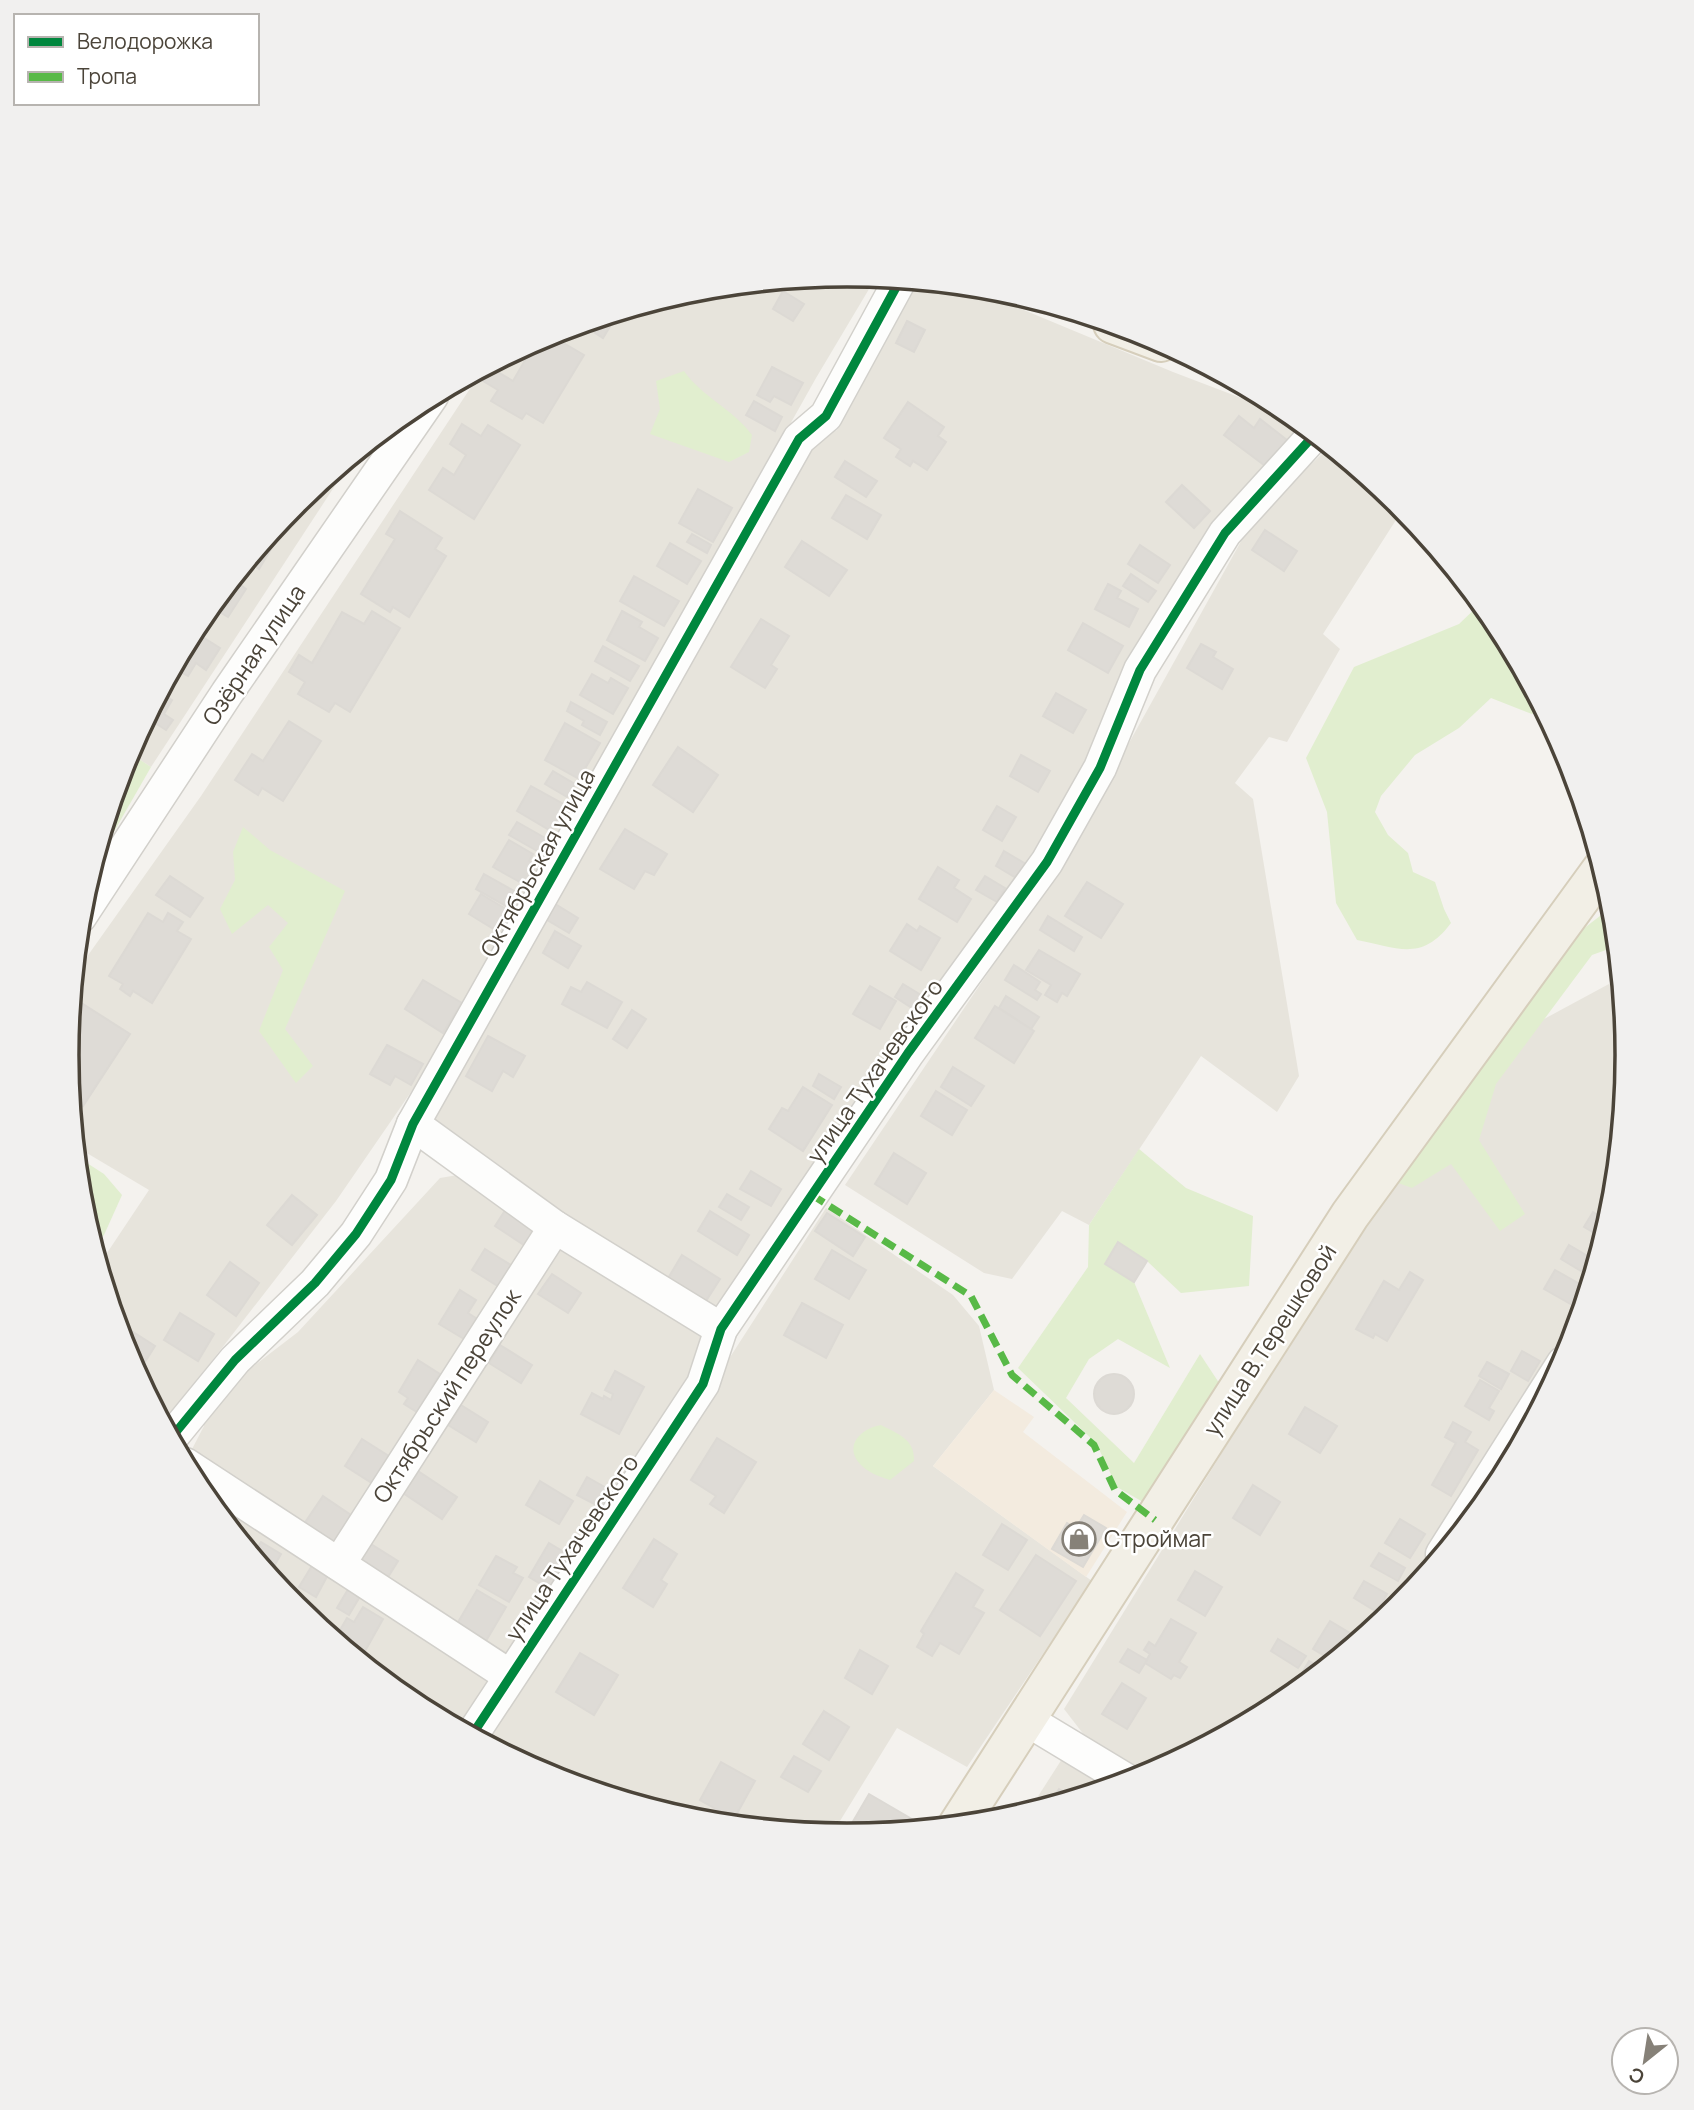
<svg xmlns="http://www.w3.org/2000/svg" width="1694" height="2110" font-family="Manrope,sans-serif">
<rect width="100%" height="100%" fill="#f4f2ee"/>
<!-- residential -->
<g fill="#e7e4dc">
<polygon points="847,275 875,279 816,378 433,1060 336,1201 163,1424 126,1353 99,1265 149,1190 75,1146 67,1055 74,975 201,796 483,369 549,334 695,289"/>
<polygon points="919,282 966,286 1173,372 1296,419 1310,430 1268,479 1074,803 716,1316 637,1271 430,1120 815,441 837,430 879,348"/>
<polygon points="357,452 151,767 128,752 198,621 295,503"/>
<polygon points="1323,453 1359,470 1403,509 1323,634 1340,649 1287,742 1269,737 1235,783 1253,799 1299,1076 1277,1112 1201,1056 1089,1225 1062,1211 1012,1279 984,1273 845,1185 1064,860 1254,518"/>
<polygon points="1620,978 1627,1055 1612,1208 1575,1330 1394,1611 1280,1704 1146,1776 1088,1740 1064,1709 1390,1180 1483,1052"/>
<polygon points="464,1174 548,1227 340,1555 190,1453 204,1426 203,1414 242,1375 298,1332 440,1178"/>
<polygon points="826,1208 953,1295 979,1326 994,1390 933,1466 1092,1581 967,1767 897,1728 832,1834 694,1820 548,1776 487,1743 690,1428 716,1379"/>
<polygon points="557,1234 708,1326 710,1350 503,1663 345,1563"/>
<polygon points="198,1488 491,1675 458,1728 413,1704 295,1607"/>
<polygon points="1062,1759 1108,1788 1028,1812"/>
</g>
<!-- commercial -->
<polygon fill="#f3ebdf" points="994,1390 1034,1417 1023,1432 1127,1512 1086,1577 933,1466"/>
<!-- green -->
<g fill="#e1eecf">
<path d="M684,371C702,397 733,409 752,435L749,452L729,462L650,434L660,409L656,381Z"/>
<path d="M1481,603L1496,622L1545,713L1532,714L1491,698L1459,728L1415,755L1381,796L1375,812L1388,835L1408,853L1413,872L1435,882L1444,909L1451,923C1422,962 1398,948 1357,940L1336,903L1327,812L1306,758L1354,667L1459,624Z"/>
<polygon points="128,752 151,767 104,849 99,845"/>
<polygon points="243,827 270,850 345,891 285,1029 313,1066 296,1083 259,1031 283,970 269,947 288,923 268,905 232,934 220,909 235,880 233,852"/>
<polygon points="1613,906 1617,946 1592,955 1496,1084 1479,1140 1525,1214 1500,1231 1451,1164 1412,1188 1390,1180 1557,949"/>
<polygon points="1139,1149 1186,1188 1253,1216 1249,1286 1181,1293 1147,1261 1119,1243 1105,1263 1134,1282 1170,1368 1118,1339 1089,1359 1066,1398 1134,1463 1200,1354 1229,1398 1155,1509 1117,1487 1096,1443 1018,1368 1088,1267 1089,1225"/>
<polygon points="76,1156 104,1174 122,1195 104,1235 93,1245 81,1207"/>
<path d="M881,1425C898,1434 915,1439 914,1461L890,1480C880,1477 867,1472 860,1464C843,1445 862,1428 881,1425Z"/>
</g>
<!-- building -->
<g fill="#dedbd6" stroke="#dcd9d4" stroke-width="2">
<polygon points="783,291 804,304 793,321 773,309"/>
<polygon points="618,313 603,338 586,327 581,335 569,327"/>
<polygon points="907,321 925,330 914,352 896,343"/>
<polygon points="548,334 584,355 543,423 526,413 522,419 491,401 498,390 483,381 491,368 513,381 531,350 525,346"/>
<polygon points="772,367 803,383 791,405 774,396 770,402 757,395"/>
<polygon points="754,401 782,417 775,431 746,415"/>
<polygon points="908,402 944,427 938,436 946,442 927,470 913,461 910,466 896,457 901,449 884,438"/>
<polygon points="1239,416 1254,428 1260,419 1292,444 1272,471 1224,435"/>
<polygon points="462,424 481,436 488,425 520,445 474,519 429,490 443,468 454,475 466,455 450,444"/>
<polygon points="845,461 877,481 866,497 835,477"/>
<polygon points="1182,485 1210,511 1194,528 1166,502"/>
<polygon points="698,489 732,508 713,542 679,523"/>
<polygon points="311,490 298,509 293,506 295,503"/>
<polygon points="846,495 881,515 867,539 832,518"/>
<polygon points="400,511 442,538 435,549 446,556 409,617 393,607 390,612 361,594 395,539 386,534"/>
<polygon points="277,526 283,529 259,569 251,564 238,583 246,589 228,617 216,610 221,603 216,600"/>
<polygon points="1265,530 1297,551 1284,571 1252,550"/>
<polygon points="692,534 711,545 707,553 687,542"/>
<polygon points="802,541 847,570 829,596 785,567"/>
<polygon points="670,543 701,561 687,584 657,566"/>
<polygon points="1140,545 1170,565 1158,583 1128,564"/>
<polygon points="1131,574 1156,591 1148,602 1123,586"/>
<polygon points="634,576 679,601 664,626 620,601"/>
<polygon points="1108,584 1121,591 1117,598 1138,609 1129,627 1095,609"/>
<polygon points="372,611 400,628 350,712 335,703 329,712 298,694 305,682 289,672 299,655 312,663 342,612 364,624"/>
<polygon points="622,611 642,622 639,627 658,638 645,661 607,640"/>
<polygon points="761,619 789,636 771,665 777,669 765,688 731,667"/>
<polygon points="1083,623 1123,646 1108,673 1068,650"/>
<polygon points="193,631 220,648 206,670 196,663 188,676 177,670 162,694 172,700 164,714 173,720 166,730 147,718"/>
<polygon points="1201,644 1216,652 1213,657 1233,669 1222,689 1187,668"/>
<polygon points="603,646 639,666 630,681 595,661"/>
<polygon points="592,674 608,683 611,678 628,688 613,714 580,695"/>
<polygon points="1056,693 1086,710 1073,733 1043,716"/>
<polygon points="571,702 607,722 600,735 582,725 584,721 567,711"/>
<polygon points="289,721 321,741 283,801 262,788 258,795 235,780 252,754 263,761"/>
<polygon points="565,723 600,743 579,779 545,760"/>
<polygon points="678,747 718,775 693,812 653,785"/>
<polygon points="1021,755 1050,771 1038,792 1010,776"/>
<polygon points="553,771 575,784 567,797 545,784"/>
<polygon points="531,786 565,805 551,831 517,811"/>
<polygon points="997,806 1016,817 1002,841 983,830"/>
<polygon points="517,822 547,839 539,852 509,835"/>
<polygon points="625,829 667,854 654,875 645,871 634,889 600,869"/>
<polygon points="509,840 533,854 529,861 536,865 525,885 493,867"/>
<polygon points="1004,851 1031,867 1023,882 996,866"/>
<polygon points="938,867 959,880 954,888 971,899 957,922 919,899"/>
<polygon points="484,874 514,891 506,906 476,889"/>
<polygon points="170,876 203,898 190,917 156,895"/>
<polygon points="985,876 1005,888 997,902 976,890"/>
<polygon points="1087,882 1123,904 1101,938 1065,916"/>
<polygon points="481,894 509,911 497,931 469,914"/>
<polygon points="552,902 578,918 569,933 542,917"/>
<polygon points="148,913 163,922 168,913 183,922 177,931 191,939 152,1003 133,991 130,996 120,989 123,984 109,976"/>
<polygon points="1048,916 1082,937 1074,951 1040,930"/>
<polygon points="907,924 917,931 920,926 940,938 921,970 890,951"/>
<polygon points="555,931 581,946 568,968 543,953"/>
<polygon points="1039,950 1080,974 1067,996 1062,993 1057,1002 1045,995 1051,985 1026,970"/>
<polygon points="1014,965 1040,982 1035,990 1041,994 1037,1000 1005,980"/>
<polygon points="423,980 462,1003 443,1033 405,1009"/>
<polygon points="587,982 622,1002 607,1028 562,1004 571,987 581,992"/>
<polygon points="903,984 926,998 918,1012 895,997"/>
<polygon points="870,986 896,1001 880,1029 853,1014"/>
<polygon points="1006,996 1039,1017 1031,1029 999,1008"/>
<polygon points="72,997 130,1034 83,1106 71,1098 67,1055"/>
<polygon points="995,1006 1034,1031 1014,1063 975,1038"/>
<polygon points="632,1010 646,1019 627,1048 613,1039"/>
<polygon points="488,1036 525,1056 513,1077 503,1071 492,1091 466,1076"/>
<polygon points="387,1045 423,1064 411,1085 395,1076 390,1085 370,1074"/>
<polygon points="953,1067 984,1086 971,1106 941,1087"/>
<polygon points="819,1074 841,1087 834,1099 813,1086"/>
<polygon points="803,1087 832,1105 803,1151 769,1129 782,1108 788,1111"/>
<polygon points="936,1091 967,1110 952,1135 921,1116"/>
<polygon points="894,1153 926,1173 907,1204 875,1184"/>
<polygon points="751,1171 781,1189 771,1206 740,1189"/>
<polygon points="727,1194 749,1207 741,1220 719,1207"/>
<polygon points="292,1195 317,1215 292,1245 267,1225"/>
<polygon points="508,1206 540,1227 527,1247 495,1226"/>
<polygon points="1602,1208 1611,1213 1603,1238 1584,1227 1593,1212 1598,1215"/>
<polygon points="710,1211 749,1235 737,1255 698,1231"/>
<polygon points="827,1213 865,1237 853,1256 815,1231"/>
<polygon points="1118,1242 1147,1261 1134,1282 1105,1264"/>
<polygon points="1569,1245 1596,1261 1591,1277 1561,1259"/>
<polygon points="485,1249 514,1267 501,1288 472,1270"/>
<polygon points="832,1250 866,1270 849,1299 815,1279"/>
<polygon points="682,1255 720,1279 704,1304 667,1280"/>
<polygon points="230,1262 259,1283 236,1316 207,1295"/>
<polygon points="1555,1270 1585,1287 1574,1306 1544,1289"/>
<polygon points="1410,1272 1423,1280 1387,1341 1375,1334 1373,1338 1356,1329 1384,1281 1399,1290"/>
<polygon points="552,1274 581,1293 568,1313 538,1294"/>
<polygon points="460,1290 476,1300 468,1313 482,1322 469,1342 439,1324"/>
<polygon points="802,1303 843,1325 826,1358 784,1335"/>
<polygon points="180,1313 214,1334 198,1361 164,1340"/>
<polygon points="130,1330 155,1346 141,1368 130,1361 123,1343"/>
<polygon points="500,1345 532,1365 521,1383 489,1363"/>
<polygon points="1522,1351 1540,1361 1528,1381 1511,1371"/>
<polygon points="418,1360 440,1374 417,1412 404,1404 408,1398 399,1392"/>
<polygon points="1487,1362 1509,1374 1501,1389 1479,1376"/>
<polygon points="615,1371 644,1387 619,1434 581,1414 592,1393 603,1399 604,1396 611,1400 613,1394 605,1390"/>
<circle cx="1114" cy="1394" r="20"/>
<polygon points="1480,1380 1499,1391 1489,1408 1494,1411 1489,1420 1465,1406"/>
<polygon points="461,1405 488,1422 476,1442 448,1425"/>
<polygon points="1305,1407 1337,1426 1320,1453 1289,1434"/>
<polygon points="1453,1422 1471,1432 1465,1442 1478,1450 1451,1496 1432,1485 1456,1443 1445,1437"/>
<polygon points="717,1438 756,1462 724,1513 710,1504 716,1496 691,1480"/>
<polygon points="362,1439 392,1458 375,1485 345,1466"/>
<polygon points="418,1471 457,1497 442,1519 403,1493"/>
<polygon points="587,1477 610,1490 600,1507 577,1495"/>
<polygon points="540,1481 573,1501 559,1524 526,1505"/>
<polygon points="1253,1485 1280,1502 1260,1535 1233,1518"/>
<polygon points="323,1496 351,1515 346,1523 353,1528 339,1548 304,1524"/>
<polygon points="1084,1515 1106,1528 1083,1567 1052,1549 1067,1523 1076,1528"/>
<polygon points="1400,1519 1425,1534 1410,1558 1385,1543"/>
<polygon points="1002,1524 1027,1540 1008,1570 983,1555"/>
<polygon points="654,1539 677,1554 661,1580 667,1584 653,1607 623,1588"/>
<polygon points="261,1542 281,1554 269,1575 253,1555"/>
<polygon points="549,1543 569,1555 549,1589 529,1577"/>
<polygon points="371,1544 398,1561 388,1577 361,1560"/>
<polygon points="1379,1553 1405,1568 1398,1581 1371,1566"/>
<polygon points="1036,1555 1076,1581 1040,1636 1000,1610"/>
<polygon points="496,1556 517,1567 513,1573 523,1578 509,1602 479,1585"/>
<polygon points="313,1564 329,1573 316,1597 299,1587"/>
<polygon points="1195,1571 1222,1587 1205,1616 1178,1600"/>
<polygon points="956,1573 983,1590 973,1607 984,1613 959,1654 940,1643 932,1656 917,1647 924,1634 921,1631"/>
<polygon points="1364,1581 1387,1594 1377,1612 1354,1598"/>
<polygon points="350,1586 362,1593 349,1615 337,1608"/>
<polygon points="477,1590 506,1607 486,1641 457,1624"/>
<polygon points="363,1607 383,1619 364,1653 336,1637 347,1618 354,1622"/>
<polygon points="1171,1619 1196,1633 1179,1662 1187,1667 1180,1678 1174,1675 1171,1679 1145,1663 1150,1654 1144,1650 1149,1642 1155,1646"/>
<polygon points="1330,1621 1355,1636 1345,1651 1333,1661 1313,1649"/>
<polygon points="1278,1639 1306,1656 1298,1668 1271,1651"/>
<polygon points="1128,1649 1147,1660 1139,1673 1120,1662"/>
<polygon points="860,1650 888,1666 872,1694 845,1678"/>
<polygon points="580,1653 618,1675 594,1715 556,1692"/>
<polygon points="1309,1661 1323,1669 1311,1679 1302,1673"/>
<polygon points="1122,1683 1146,1698 1127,1729 1102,1714"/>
<polygon points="824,1711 849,1727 829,1760 803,1744"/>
<polygon points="794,1756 821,1771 808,1792 781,1777"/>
<polygon points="721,1762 755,1781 734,1819 700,1800"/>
<polygon points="1059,1789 1073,1798 1047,1806"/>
<polygon points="869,1794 917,1822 913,1829 845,1835"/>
</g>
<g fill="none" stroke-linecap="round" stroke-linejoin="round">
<defs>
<g id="minor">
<polyline points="80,917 227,693 432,396"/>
<polyline points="413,1124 555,1227 721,1329"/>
<polyline points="171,1438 235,1360 315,1283 356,1234 391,1180 413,1124 799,439 826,416 900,280"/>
<polyline points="185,1464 510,1676"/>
<polyline points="1442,1554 1563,1363"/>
<polyline points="339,1564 555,1227"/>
<polyline points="1027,1720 1128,1781"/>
<polyline points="472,1735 703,1384 721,1329 908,1053 1047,862 1100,768 1140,670 1225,533 1315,434"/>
</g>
<g id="major">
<polyline points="1113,324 1161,342"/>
<polyline points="958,1825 1350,1215 1602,869"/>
</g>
</defs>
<!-- minor casing -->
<use href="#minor" stroke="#d2d0cb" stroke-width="35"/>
<!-- major casing -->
<use href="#major" stroke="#d6cebb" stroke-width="42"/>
<!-- minor -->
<use href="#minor" stroke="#fdfdfc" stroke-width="32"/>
<!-- major -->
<use href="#major" stroke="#f2efe6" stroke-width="38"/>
<!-- quiet -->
<polyline stroke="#58b947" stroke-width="7" stroke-dasharray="14 7" stroke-linecap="butt" points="812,1195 971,1296 1012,1375 1094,1445 1115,1490 1155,1520"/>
<defs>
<g id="cycleway">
<polyline points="171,1438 235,1360 315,1283 356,1234 391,1180 413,1124 799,439 826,416 900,280"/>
<polyline points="472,1735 703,1384 721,1329 908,1053 1047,862 1100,768 1140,670 1225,533 1315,434"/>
</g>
</defs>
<!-- cycleway casing -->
<use href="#cycleway" stroke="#fff" stroke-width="13"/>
<!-- cycleway -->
<use href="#cycleway" stroke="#00873e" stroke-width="9"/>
</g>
<!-- icons -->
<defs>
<symbol id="shop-ring" viewBox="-11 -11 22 22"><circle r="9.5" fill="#fff" stroke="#868178" stroke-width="1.5"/><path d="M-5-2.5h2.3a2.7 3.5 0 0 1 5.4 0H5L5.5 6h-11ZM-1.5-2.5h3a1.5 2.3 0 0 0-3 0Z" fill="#868178"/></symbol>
</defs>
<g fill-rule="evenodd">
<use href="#shop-ring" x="1060" y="1520" width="38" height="38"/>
</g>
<g text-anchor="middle" stroke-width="5" stroke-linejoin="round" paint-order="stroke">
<!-- street labels -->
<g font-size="23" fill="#4b4439" stroke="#fff">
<text transform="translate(254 655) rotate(-56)" y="8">Озёрная улица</text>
<text transform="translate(538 863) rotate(-61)" y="8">Октябрьская улица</text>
<text transform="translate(875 1071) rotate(-55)" y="8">улица Тухачевского</text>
<text transform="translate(1270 1340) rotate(-57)" y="8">улица В.Терешковой</text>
<text transform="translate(447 1396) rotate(-57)" y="8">Октябрьский переулок</text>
<text transform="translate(572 1548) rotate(-56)" y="8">улица Тухачевского</text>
</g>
<!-- poi labels -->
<g font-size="23" fill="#4b4439" stroke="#fff" text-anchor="start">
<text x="1104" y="1547">Строймаг</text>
</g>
</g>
<!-- crop -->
<path d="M0 0H1694V2110H0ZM79 1055a768 768 0 1 1 1536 0a768 768 0 1 1-1536 0Z" fill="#f1f0ef" fill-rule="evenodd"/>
<path fill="none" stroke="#4b4439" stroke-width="3.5" d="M79 1055a768 768 0 1 1 1536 0a768 768 0 1 1-1536 0Z"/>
<!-- legend -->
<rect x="14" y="14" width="245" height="91" fill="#ffffff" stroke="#b7b4b0" stroke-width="2"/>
<rect x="28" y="37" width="35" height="10" fill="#00873e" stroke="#b7b4b0" stroke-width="2"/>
<text x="77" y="49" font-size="21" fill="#4b4439">Велодорожка</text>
<rect x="28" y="72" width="35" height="10" fill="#58b947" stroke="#b7b4b0" stroke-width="2"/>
<text x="77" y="84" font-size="21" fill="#4b4439">Тропа</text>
<!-- north arrow -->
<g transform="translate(1645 2061) rotate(210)"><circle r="33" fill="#ffffff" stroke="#b7b4b0" stroke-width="2"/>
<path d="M0-5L12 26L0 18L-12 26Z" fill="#868178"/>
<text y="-10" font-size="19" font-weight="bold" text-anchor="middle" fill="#4b4439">С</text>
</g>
</svg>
